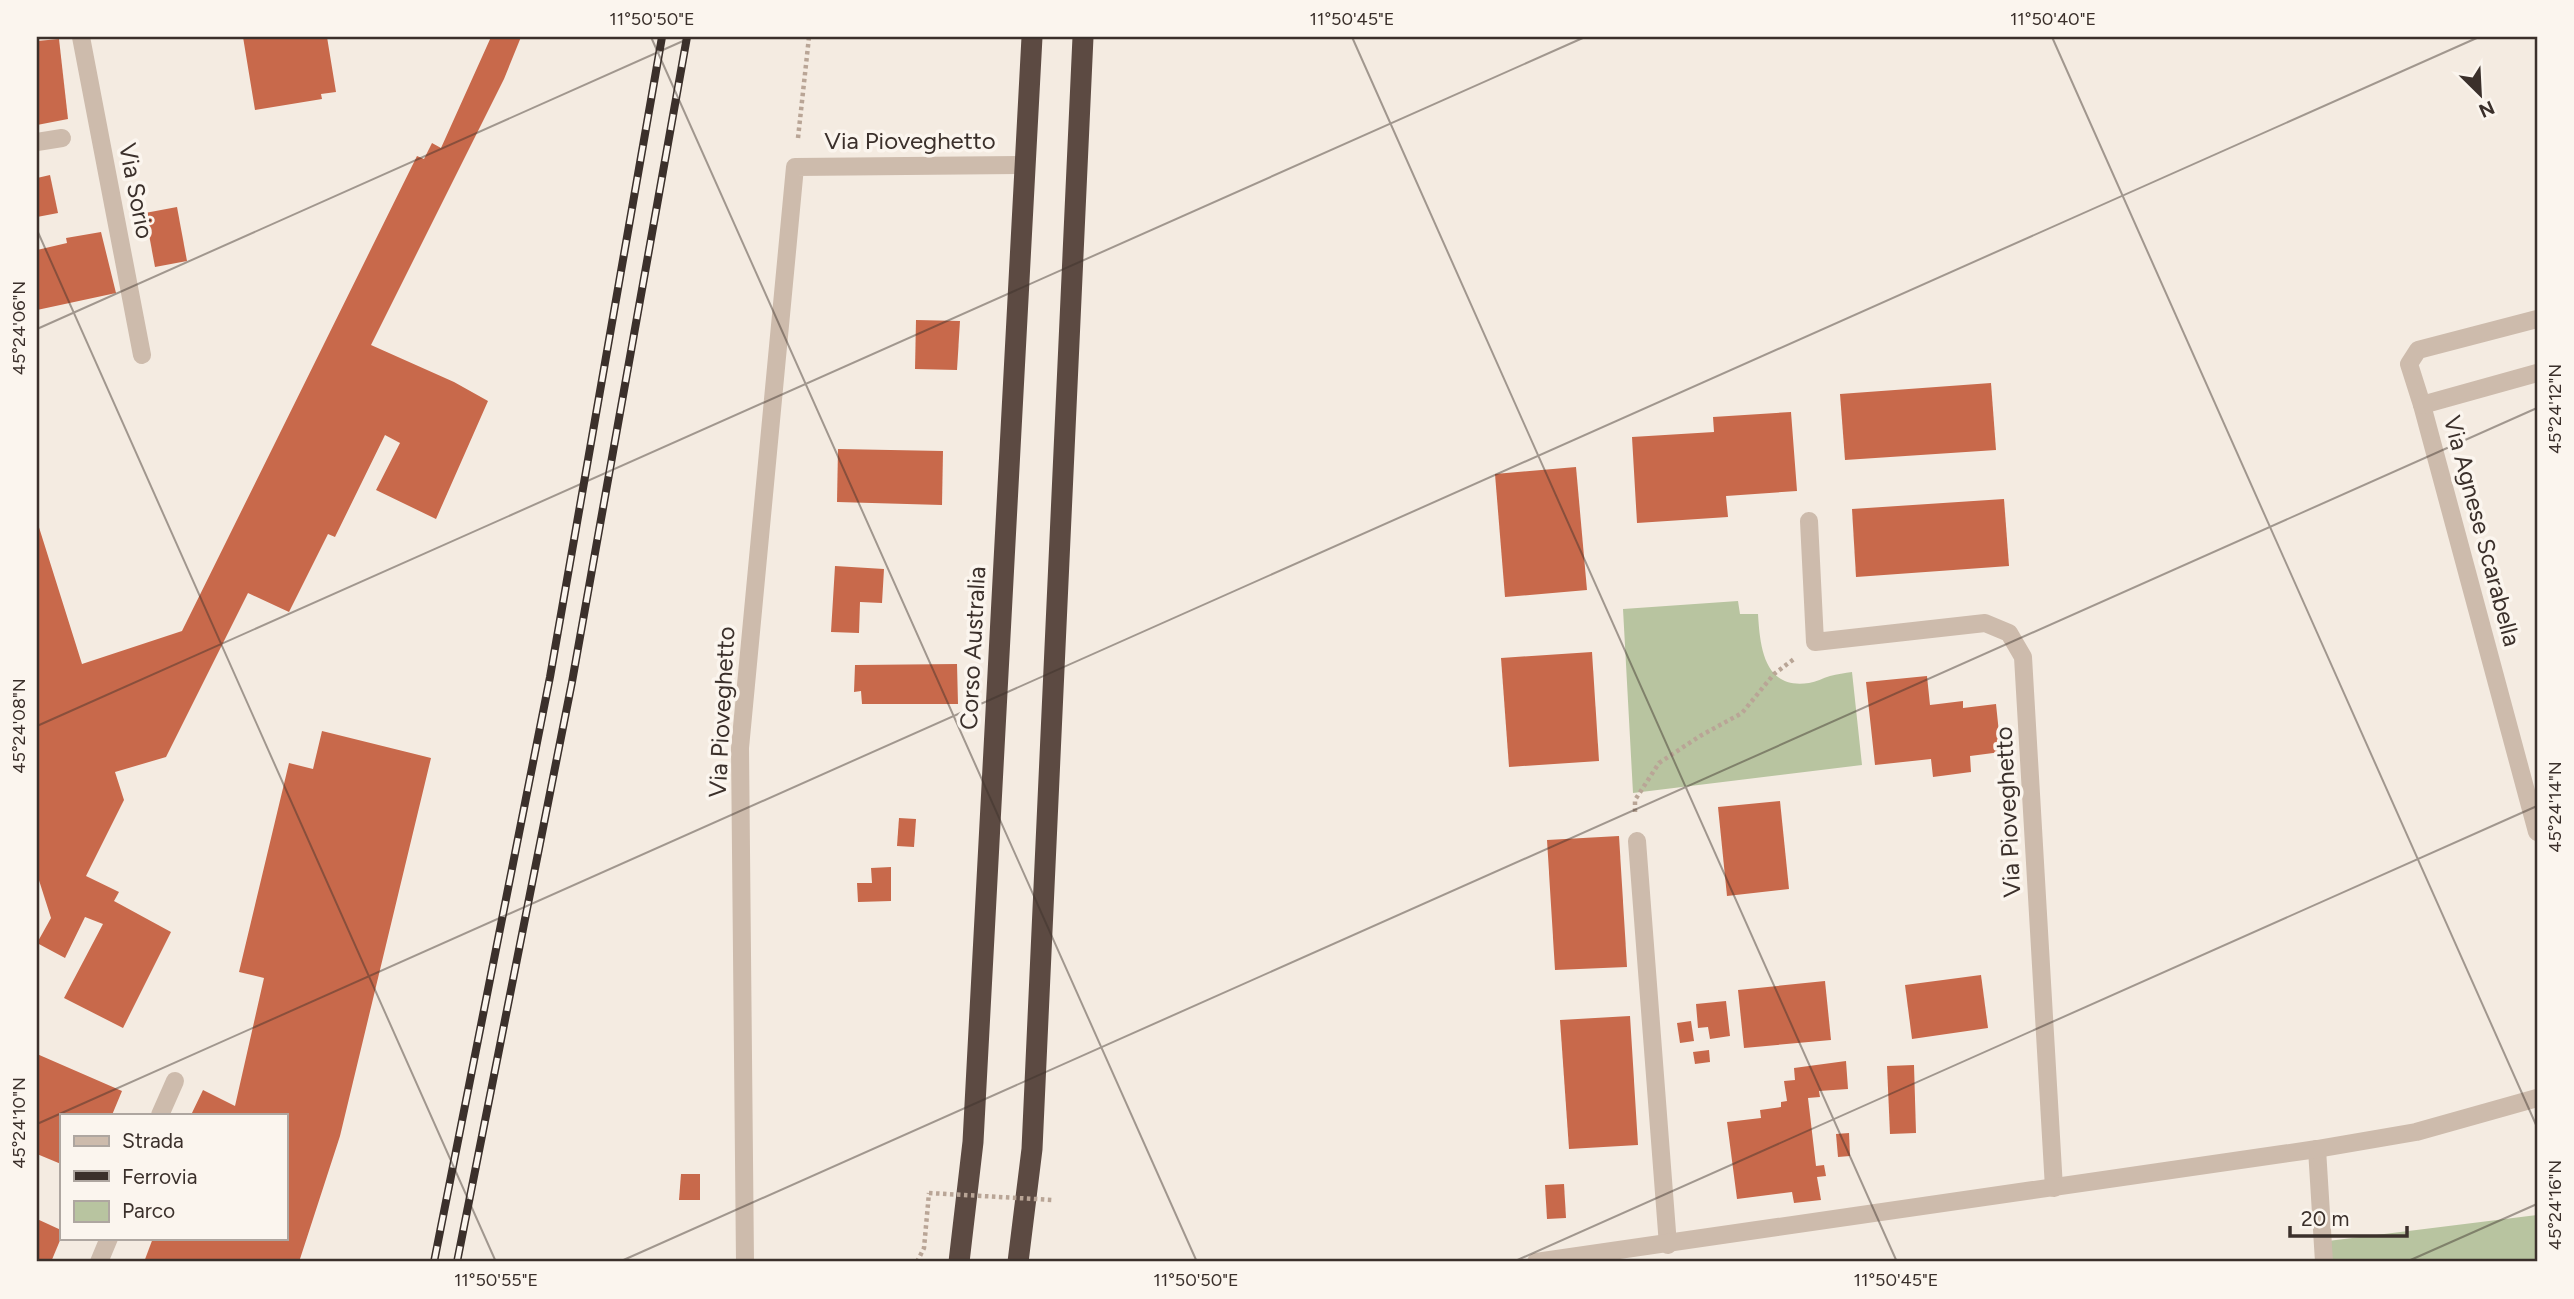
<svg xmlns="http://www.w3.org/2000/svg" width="2574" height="1299" font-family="Figtree,sans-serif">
<rect width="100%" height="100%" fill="#f4ebe1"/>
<!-- green -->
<g fill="#b8c4a0">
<path d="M1738,601L1740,614H1758C1760,647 1764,690 1809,683C1816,682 1823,678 1830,676C1837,674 1845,673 1852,672L1862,765L1633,793L1623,609Z"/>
<polygon points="2537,1215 2537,1262 2329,1262 2328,1241"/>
</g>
<!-- building -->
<g fill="#c8694b">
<polygon points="243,37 327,37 336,92 321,94 322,99 255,110"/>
<polygon points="491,37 521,37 504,79 371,345 454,382 488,401 436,519 376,490 400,443 385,435 335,537 328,534 289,612 248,593 166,757 115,772 124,800 86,876 119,892 114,901 171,932 123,1028 64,998 103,924 85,917 65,958 37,943 51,918 37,874 37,521 82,664 182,631 417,156 424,159 432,143 441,148"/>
<polygon points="59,39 68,119 37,125 37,41"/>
<polygon points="50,175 58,213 37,217 37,178"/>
<polygon points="177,207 187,261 155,267 145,213"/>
<polygon points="101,232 116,293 37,310 37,250 67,243 66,238"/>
<polygon points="916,320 960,321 957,370 915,369"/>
<polygon points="1991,383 1996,450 1845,460 1840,394"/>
<polygon points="1791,412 1797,491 1726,496 1728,517 1637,523 1632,437 1714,432 1713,417"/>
<polygon points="838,449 943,451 942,505 837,502"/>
<polygon points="1576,467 1587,590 1505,597 1495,474"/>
<polygon points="2004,499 2009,566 1856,577 1852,509"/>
<polygon points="835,566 884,569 882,603 860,602 859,633 831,632"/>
<polygon points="1592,652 1599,761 1509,767 1501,658"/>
<polygon points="957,664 958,704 862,704 861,691 854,692 855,665"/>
<polygon points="1927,676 1930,705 1963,701 1963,708 1996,704 2001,752 1970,756 1971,772 1933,777 1931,759 1875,765 1866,682"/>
<polygon points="322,731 431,758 340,1136 299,1262 144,1262 153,1238 285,1238 285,1115 191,1115 203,1090 235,1106 264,978 239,972 289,763 313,769"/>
<polygon points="1780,801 1789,889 1727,896 1718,807"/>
<polygon points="899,818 916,819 914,847 897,846"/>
<polygon points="1619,836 1627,967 1555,970 1547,840"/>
<polygon points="891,867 891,901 858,902 857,883 872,883 871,868"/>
<polygon points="1981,975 1988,1028 1912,1039 1905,985"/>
<polygon points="1825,981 1831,1040 1744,1048 1738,990"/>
<polygon points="1726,1001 1730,1036 1710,1039 1708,1027 1698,1028 1696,1004"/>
<polygon points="1630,1016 1638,1145 1569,1149 1560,1020"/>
<polygon points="1691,1021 1694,1041 1680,1043 1677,1023"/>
<polygon points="1709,1050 1710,1062 1695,1064 1693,1052"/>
<polygon points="37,1054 122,1091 112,1115 61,1115 61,1164 37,1154"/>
<polygon points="1846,1061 1848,1089 1819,1091 1820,1097 1808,1098 1816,1166 1824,1165 1826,1176 1817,1177 1821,1200 1794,1203 1792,1192 1737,1199 1727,1122 1761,1118 1760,1110 1781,1107 1781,1102 1787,1101 1784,1081 1795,1080 1794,1068"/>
<polygon points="1914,1065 1916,1133 1890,1134 1887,1066"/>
<polygon points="1849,1133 1850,1156 1838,1157 1836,1134"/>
<polygon points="681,1174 700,1174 700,1200 679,1200"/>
<polygon points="1564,1184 1566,1218 1547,1219 1545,1185"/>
<polygon points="37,1219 61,1230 61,1238 51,1262 37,1262"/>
</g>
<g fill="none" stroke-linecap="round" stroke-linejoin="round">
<!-- path -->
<g stroke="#b9a596" stroke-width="4.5" stroke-dasharray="3.5 3.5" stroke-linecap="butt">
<polyline points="798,138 809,37"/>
<polyline points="1635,812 1635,800 1659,763 1700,736 1742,713 1774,674 1794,659"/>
<polyline points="917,1262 924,1248 929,1193"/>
</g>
<!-- minor -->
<g stroke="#cdbbac" stroke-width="18">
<polyline points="81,37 142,355"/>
<polyline points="37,142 62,138"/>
<polyline points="2537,319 2418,350 2409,364 2422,405 2537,832"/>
<polyline points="2422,405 2537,373"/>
<polyline points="1809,521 1815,642 1985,623 2009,633 2023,657 2054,1188"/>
<polyline points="1637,841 1668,1245"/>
<polyline points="160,1115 175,1081"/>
<polyline points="2317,1149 2324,1262"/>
<polyline points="99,1262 109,1238"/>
<polyline points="745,1262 740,748 795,167 1026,165"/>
<polyline points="1536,1262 2317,1149 2416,1132 2537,1098"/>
</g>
<!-- highway -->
<g stroke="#5c4a42" stroke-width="21">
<polyline points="959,1262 973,1142 1032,37"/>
<polyline points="1018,1262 1032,1149 1083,37"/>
</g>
<defs>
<g id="rail">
<polyline points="434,1262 550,677 662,37"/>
<polyline points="457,1262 572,682 687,37"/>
</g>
</defs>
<!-- rail casing -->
<use href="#rail" stroke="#3b302b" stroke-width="8"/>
<!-- rail -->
<use href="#rail" stroke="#fbf5ee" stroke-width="5" stroke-dasharray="16" stroke-linecap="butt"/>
<!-- path-bridge -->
<polyline stroke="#b9a596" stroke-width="4.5" stroke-dasharray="3.5 3.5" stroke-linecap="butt" points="929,1193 1053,1200"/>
</g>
<!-- ticks -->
<path fill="none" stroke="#3b302b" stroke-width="2" stroke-opacity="0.45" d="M651,37L1197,1262M1352,37L1897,1262M2052,37L2537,1127M37,230L496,1262M37,329L692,37M37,726L1585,37M37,1124L2479,37M619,1262L2537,408M1513,1262L2537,806M2406,1262L2537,1204"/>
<g text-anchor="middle" stroke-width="7" stroke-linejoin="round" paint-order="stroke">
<!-- street labels -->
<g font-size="24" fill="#3b302b" stroke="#fbf5ee">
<text x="910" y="149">Via Pioveghetto</text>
<text transform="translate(136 191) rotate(79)" y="8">Via Sorio</text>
<text transform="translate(2482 531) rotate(75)" y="8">Via Agnese Scarabella</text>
<text transform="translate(973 648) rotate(-87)" y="8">Corso Australia</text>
<text transform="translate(722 712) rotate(-87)" y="8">Via Pioveghetto</text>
<text transform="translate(2008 812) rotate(-93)" y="8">Via Pioveghetto</text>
</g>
</g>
<!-- border -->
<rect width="2574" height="1299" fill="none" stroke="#fbf5ee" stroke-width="77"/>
<!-- legend -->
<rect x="60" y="1114" width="228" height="126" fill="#fbf5ee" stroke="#aea6a0" stroke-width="2"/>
<rect x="74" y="1136" width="35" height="10" fill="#cdbbac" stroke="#aea6a0" stroke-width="2"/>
<text x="122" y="1148" font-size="21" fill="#3b302b">Strada</text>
<rect x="74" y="1171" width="35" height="10" fill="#3b302b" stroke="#aea6a0" stroke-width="2"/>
<text x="122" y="1184" font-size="21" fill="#3b302b">Ferrovia</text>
<rect x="74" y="1201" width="35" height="21" fill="#b8c4a0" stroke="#aea6a0" stroke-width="2"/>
<text x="122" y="1218" font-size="21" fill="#3b302b">Parco</text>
<!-- north arrow -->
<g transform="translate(2480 94) rotate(156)" stroke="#fbf5ee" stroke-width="5" paint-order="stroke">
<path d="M0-5L12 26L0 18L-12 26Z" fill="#3b302b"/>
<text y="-10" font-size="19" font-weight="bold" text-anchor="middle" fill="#3b302b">N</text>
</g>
<!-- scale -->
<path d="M2290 1226v10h117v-10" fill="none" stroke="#3b302b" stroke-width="3.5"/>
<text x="2301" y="1226" font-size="21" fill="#3b302b" stroke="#fbf5ee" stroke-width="5" paint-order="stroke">20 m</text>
<rect x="38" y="38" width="2498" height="1222" fill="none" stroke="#3b302b" stroke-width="2.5"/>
<g font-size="18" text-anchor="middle" fill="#3b302b">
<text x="652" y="25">11°50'50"E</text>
<text x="1352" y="25">11°50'45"E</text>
<text x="2053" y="25">11°50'40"E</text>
<text transform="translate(19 328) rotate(-90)" y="6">45°24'06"N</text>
<text transform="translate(2555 409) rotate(-90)" y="6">45°24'12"N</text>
<text transform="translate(19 726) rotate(-90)" y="6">45°24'08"N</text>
<text transform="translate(2555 807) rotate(-90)" y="6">45°24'14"N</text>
<text transform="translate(19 1123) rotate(-90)" y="6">45°24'10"N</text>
<text transform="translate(2555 1205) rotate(-90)" y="6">45°24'16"N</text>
<text x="496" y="1286">11°50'55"E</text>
<text x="1196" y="1286">11°50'50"E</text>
<text x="1896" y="1286">11°50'45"E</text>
</g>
</svg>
